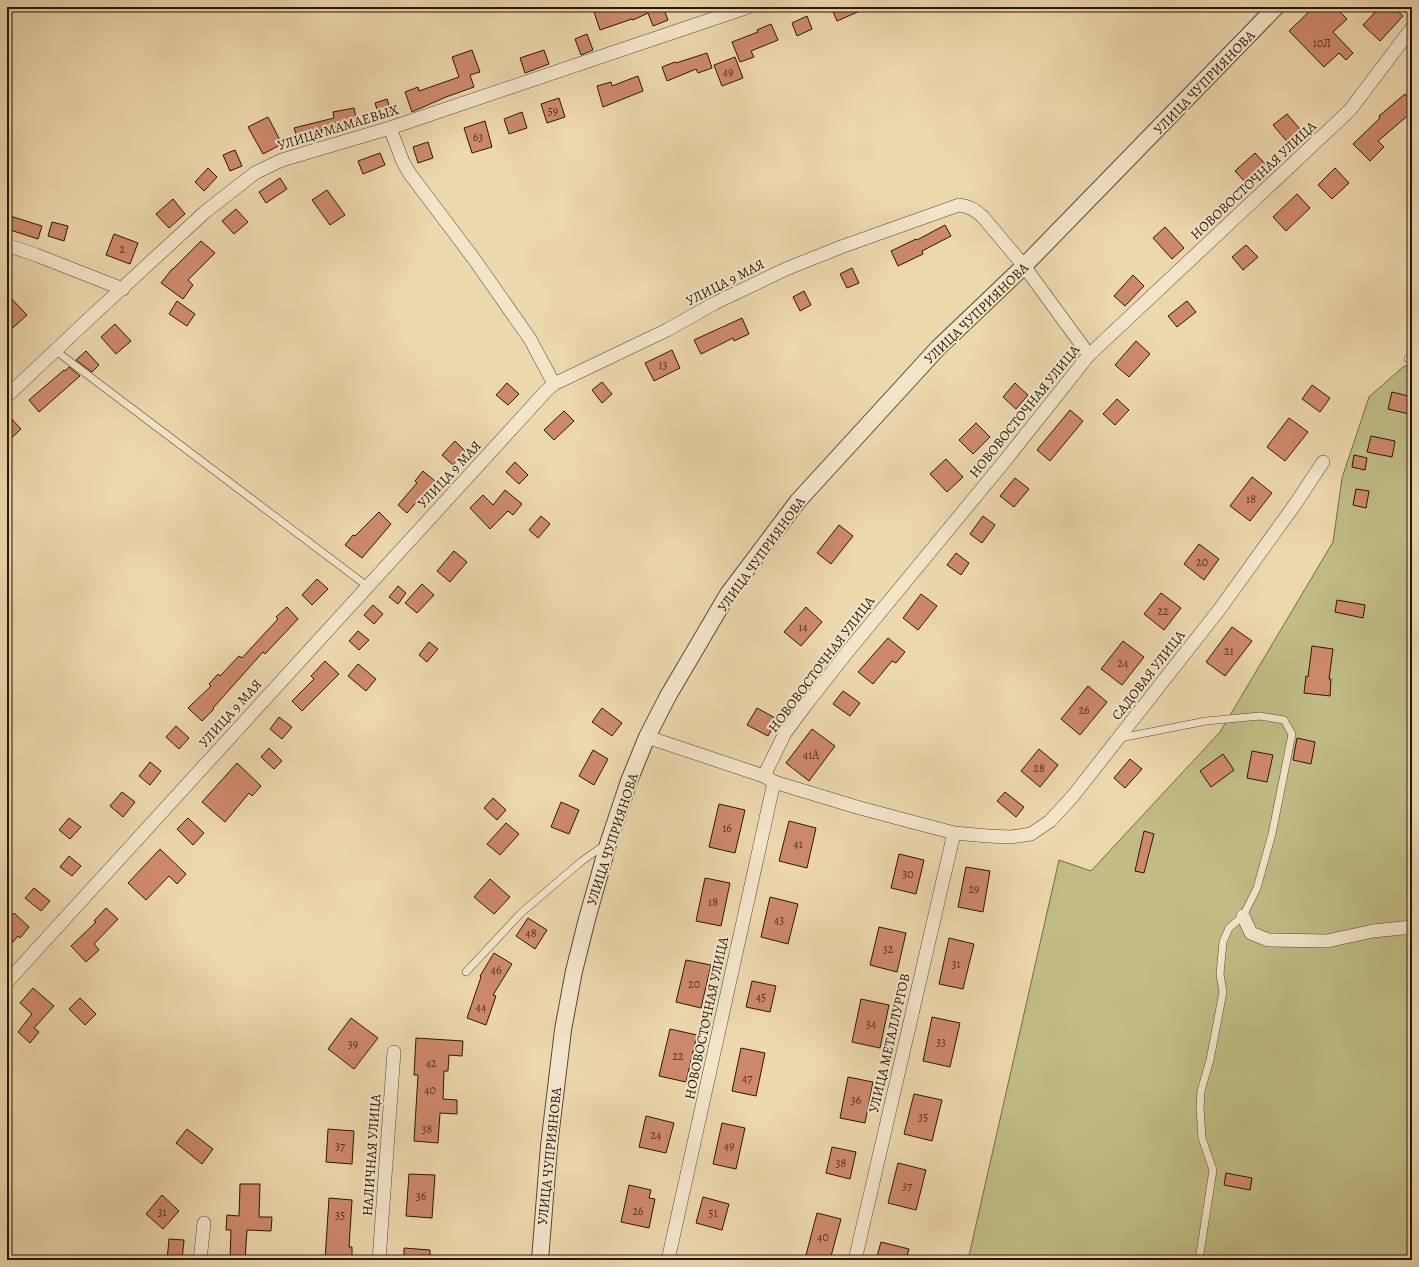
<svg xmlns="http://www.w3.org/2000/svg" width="1419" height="1267" font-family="Alegreya,serif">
<rect width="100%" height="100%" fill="#edd7ad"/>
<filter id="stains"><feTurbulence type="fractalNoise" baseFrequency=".005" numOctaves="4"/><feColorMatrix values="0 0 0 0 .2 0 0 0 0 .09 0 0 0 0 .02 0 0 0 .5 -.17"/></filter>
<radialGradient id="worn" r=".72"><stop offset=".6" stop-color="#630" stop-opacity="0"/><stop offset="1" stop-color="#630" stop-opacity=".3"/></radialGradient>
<!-- green -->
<polygon fill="#c0bc84" stroke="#726a46" points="1404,366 1412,366 1412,1260 968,1260 1059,860 1091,871 1220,732 1333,542 1342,478 1369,397"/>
<!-- building -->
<g fill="#ce896d" stroke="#251809">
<polygon points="608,7 663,7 668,20 653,26 648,13 633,20 632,19 600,30 594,12"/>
<polygon points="831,7 869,7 837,21"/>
<polygon points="1314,7 1335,7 1347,19 1333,32 1353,53 1346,60 1339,53 1324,67 1289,31"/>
<polygon points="1380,7 1393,7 1403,16 1380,41 1363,25"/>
<polygon points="807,16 812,29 797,36 792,23"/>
<polygon points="771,24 778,40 751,51 754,57 740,62 732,42 758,32 757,30"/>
<polygon points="587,34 593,50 581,55 575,39"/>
<polygon points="472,50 480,72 470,75 474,87 446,97 412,112 405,92 418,87 419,91 459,77 452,57"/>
<polygon points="544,50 549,64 525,73 520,58"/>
<polygon points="707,53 712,68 698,73 696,69 667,81 662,67 675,62 676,63"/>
<polygon points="735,57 743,78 722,86 714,65"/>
<polygon points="638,76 643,91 603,107 597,86 611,82 612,86"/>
<polygon points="1405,94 1412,102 1412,112 1378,141 1384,147 1370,161 1353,144 1380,118 1379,116"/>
<polygon points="559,98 565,117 547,123 541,104"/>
<polygon points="387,99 392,115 380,118 375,103"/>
<polygon points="354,108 357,123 321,130 322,133 298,140 294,128 334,118 333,112"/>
<polygon points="522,112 527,128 509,134 504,119"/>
<polygon points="1287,114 1304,134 1291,146 1273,125"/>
<polygon points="268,117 282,144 263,154 248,127"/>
<polygon points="485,121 492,147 472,153 464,128"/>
<polygon points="428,142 433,158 418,163 413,147"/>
<polygon points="235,150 242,166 230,171 223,155"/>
<polygon points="380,153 385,165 363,174 358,161"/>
<polygon points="1255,153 1267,166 1247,184 1235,171"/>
<polygon points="208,168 217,177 204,191 195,182"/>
<polygon points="1335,168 1349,183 1332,199 1318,185"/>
<polygon points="280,178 287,189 266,203 259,192"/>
<polygon points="327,190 345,215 330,225 312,200"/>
<polygon points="1297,194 1310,208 1286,231 1273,217"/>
<polygon points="173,199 185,214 169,228 156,214"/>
<polygon points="236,209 248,222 234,234 222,221"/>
<polygon points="7,215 42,226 38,239 7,229"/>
<polygon points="52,222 68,226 64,241 48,236"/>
<polygon points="945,225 951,236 922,251 923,254 898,266 891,251 916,239 917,240"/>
<polygon points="1165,227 1184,248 1172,259 1153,238"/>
<polygon points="114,234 138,243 130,264 106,255"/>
<polygon points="201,241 215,253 188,280 193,285 183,299 161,283 172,269 173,269"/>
<polygon points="1246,245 1258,257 1243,270 1232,257"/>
<polygon points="852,268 859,283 847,288 840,274"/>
<polygon points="1133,275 1144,286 1125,306 1114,296"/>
<polygon points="804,291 811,305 800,311 793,297"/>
<polygon points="7,294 27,315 7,333"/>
<polygon points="177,301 195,314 187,326 169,314"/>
<polygon points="1187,301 1196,312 1177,327 1168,316"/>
<polygon points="742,318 749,334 734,341 733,338 701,354 694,340"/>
<polygon points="115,324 131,341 116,354 101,337"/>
<polygon points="1136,341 1150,354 1129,377 1115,365"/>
<polygon points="672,350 680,368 654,381 645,363"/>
<polygon points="86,351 99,365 92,372 76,360"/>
<polygon points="69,367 80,376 39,412 29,400 64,370 65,371"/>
<polygon points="602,382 612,394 602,403 592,390"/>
<polygon points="507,383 519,394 508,405 496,395"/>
<polygon points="1015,383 1028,395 1016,409 1003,397"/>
<polygon points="1312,385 1330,398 1320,412 1302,399"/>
<polygon points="1392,392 1412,397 1409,414 1388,409"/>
<polygon points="1117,399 1129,410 1115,425 1103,414"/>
<polygon points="1070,410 1083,421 1050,461 1037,450"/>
<polygon points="564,411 574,421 554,440 544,430"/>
<polygon points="7,414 21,429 7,442"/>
<polygon points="1289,418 1308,432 1285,461 1267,447"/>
<polygon points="976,423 990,437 973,454 959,440"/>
<polygon points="1371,436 1395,441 1392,457 1367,452"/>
<polygon points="455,441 465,451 453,465 442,455"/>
<polygon points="1354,455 1367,458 1365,470 1352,467"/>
<polygon points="946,459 963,477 947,492 930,474"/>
<polygon points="515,462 528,475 519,484 506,472"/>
<polygon points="423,471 436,482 428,492 426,491 407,513 398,505 417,483 415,481"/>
<polygon points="1252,477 1272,493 1250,521 1230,506"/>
<polygon points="1015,478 1029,489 1014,507 1000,496"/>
<polygon points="1356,489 1369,491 1366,508 1353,505"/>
<polygon points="505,490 522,504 513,515 508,511 490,529 470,508 483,495 493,505"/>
<polygon points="379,512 391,524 362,558 345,545 353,535 355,536"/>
<polygon points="541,516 550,524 538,538 529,530"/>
<polygon points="983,516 995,525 982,543 970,534"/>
<polygon points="839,525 853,536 831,564 817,553"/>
<polygon points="1199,544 1219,559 1204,580 1184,564"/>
<polygon points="454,551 467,562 450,582 437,571"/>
<polygon points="956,553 969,563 961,575 947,565"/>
<polygon points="317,579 328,589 312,605 302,595"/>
<polygon points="422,584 434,595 417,613 405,603"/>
<polygon points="398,586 406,593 398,604 389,597"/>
<polygon points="1161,593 1181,608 1164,630 1144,614"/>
<polygon points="921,594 937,606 918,630 903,618"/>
<polygon points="1337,600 1365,605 1363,618 1335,612"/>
<polygon points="373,605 383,614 374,624 364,615"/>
<polygon points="287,607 298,619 265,654 263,652 213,708 214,709 202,721 188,708 211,686 209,684 218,674 220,676 239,656 242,658 278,619 276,617"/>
<polygon points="806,607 822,622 801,646 784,632"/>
<polygon points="1232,627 1252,641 1225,676 1206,662"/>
<polygon points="358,631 369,640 359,650 349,641"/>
<polygon points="888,638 905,652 896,663 892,661 873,684 858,672"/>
<polygon points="1123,641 1144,657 1122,685 1101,669"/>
<polygon points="429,642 438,649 427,662 419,655"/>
<polygon points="1312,646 1333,649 1329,679 1331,679 1330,696 1304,693 1306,676 1308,677"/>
<polygon points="325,661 339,674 302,711 292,701 314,679 311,676"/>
<polygon points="358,664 376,679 366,691 348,676"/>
<polygon points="1088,686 1107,702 1080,735 1061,719"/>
<polygon points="843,691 860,703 850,716 833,704"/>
<polygon points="602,708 622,723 612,736 592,722"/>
<polygon points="757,708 777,719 768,736 747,725"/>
<polygon points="279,717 292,727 282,739 270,729"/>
<polygon points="176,726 189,738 179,749 166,737"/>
<polygon points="812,729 835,746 809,781 786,763"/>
<polygon points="1297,738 1315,742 1311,764 1293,760"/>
<polygon points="269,748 282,761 274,769 261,757"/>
<polygon points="1039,749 1058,765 1040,787 1021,771"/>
<polygon points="593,750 608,759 594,785 579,776"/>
<polygon points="1252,751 1273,755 1267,782 1247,778"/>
<polygon points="1223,754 1234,770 1211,787 1200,771"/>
<polygon points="1130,759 1142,769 1125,788 1114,778"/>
<polygon points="150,762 161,771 150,785 139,776"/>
<polygon points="237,763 261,786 252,796 249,793 225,822 202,802"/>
<polygon points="122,792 135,802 123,817 110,806"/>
<polygon points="1005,792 1024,807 1016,817 997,801"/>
<polygon points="493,798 506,810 497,820 484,808"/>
<polygon points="561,802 579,810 569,834 551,827"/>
<polygon points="719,804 745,810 735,853 709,847"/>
<polygon points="69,818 81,827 70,839 59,830"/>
<polygon points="188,818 204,833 193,845 177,829"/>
<polygon points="789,821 816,828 807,868 779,861"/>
<polygon points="506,823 519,834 500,855 487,844"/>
<polygon points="1144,831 1154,834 1144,873 1135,871"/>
<polygon points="160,849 186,874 177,884 169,876 146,900 128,883"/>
<polygon points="899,854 924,860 916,894 891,888"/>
<polygon points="69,856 81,866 72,876 60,867"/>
<polygon points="966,867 990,871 983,912 958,907"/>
<polygon points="705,878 730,883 721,926 696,921"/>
<polygon points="490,879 510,897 494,914 474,897"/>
<polygon points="34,888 50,901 41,911 25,898"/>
<polygon points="770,897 798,904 788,944 761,937"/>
<polygon points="106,908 118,919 94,944 99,950 86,962 71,946 96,922 94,921"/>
<polygon points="14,913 29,927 20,938 18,936 7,949 7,920"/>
<polygon points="528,918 547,930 535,949 516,936"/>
<polygon points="879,927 906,933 897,972 870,965"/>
<polygon points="949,938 974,944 963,989 939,984"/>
<polygon points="494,953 512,964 493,995 496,996 486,1025 467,1018 481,977 480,976"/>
<polygon points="686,960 711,965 701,1008 676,1002"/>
<polygon points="752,981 776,986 770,1012 746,1007"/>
<polygon points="33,988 54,1006 34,1028 39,1032 30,1043 18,1032 32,1014 20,1003"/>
<polygon points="80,998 96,1014 85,1025 69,1009"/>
<polygon points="861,999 889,1005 880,1048 852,1042"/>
<polygon points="932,1017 960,1023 950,1067 923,1061"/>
<polygon points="351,1018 378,1038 354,1069 328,1049"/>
<polygon points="670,1029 697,1035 686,1082 659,1076"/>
<polygon points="416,1038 463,1041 462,1056 449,1055 448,1071 444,1071 443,1099 457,1100 457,1114 440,1113 438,1143 414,1141 418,1075 414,1075"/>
<polygon points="741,1048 765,1053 756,1096 732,1091"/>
<polygon points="848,1077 873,1082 865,1123 840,1118"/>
<polygon points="914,1094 942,1100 932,1141 904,1134"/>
<polygon points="646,1116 674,1123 666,1153 639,1147"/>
<polygon points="722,1123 745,1128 736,1169 713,1164"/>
<polygon points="187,1129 213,1149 202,1164 176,1143"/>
<polygon points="328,1129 354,1131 352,1164 326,1162"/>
<polygon points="832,1147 856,1152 850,1179 826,1173"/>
<polygon points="898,1163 926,1170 916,1210 888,1203"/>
<polygon points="1226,1173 1252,1178 1250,1190 1224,1185"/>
<polygon points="409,1174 435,1175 432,1218 406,1216"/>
<polygon points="240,1184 260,1184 259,1217 272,1217 271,1231 247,1230 245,1260 230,1260 231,1230 226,1230 227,1215 239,1216"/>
<polygon points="629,1185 651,1190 649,1198 655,1199 649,1228 621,1222"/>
<polygon points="162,1195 179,1211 163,1229 146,1214"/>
<polygon points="703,1197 729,1204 722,1230 696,1223"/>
<polygon points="329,1198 352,1200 349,1247 352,1247 352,1260 325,1260"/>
<polygon points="817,1213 841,1219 830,1260 806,1255"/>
<polygon points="169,1239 184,1240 182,1260 167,1260"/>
<polygon points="881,1242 909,1249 906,1260 876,1260"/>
<polygon points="404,1248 430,1250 430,1260 404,1260"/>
</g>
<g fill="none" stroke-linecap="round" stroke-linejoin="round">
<defs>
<g id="service">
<polyline points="56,351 367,586"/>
<polyline points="1408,359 1412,354"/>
<polyline points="1120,738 1206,721 1260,716 1284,720 1292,734 1272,834 1257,888 1243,916 1229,928 1223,942 1220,974 1223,992 1210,1060 1201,1091 1200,1107 1202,1138 1213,1170 1199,1260"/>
<polyline points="466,972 521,913 582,861 606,844"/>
</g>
<g id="minor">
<polyline points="390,128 403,162 410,174 474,259 530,339 554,384"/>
<polyline points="7,245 36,255 123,289"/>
<polyline points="7,396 93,315 205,212 255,173 282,160 390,128 748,7"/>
<polyline points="647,737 764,776 774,782 860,808 954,833 988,836 1011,837 1031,834 1050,821 1073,796 1219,610 1296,503 1323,462"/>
<polyline points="764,776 785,733 805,706 849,650 1004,462 1089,355 1350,110 1412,28"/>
<polyline points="1243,916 1251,933 1268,940 1327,941 1373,931 1412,927"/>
<path d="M7,982L547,390L554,384L667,330L715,303L786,269L841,247L959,205C969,206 976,210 983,217L1024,266L1089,355"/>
<polyline points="200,1260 204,1223"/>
<polyline points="379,1260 394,1052"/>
<polyline points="668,1260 774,782"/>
<polyline points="855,1260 954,833"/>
</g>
<polyline id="tertiary" points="540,1260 549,1146 563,1030 574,971 587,919 609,841 629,781 647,737 668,696 728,594 798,501 938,348 1024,266 1276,7"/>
</defs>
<!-- service casing -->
<use href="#service" stroke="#574832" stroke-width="8"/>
<!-- minor casing -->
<use href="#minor" stroke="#574832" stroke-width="14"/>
<!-- tertiary casing -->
<use href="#tertiary" stroke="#574832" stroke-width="18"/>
<!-- service -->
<use href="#service" stroke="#f3e5ca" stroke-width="7"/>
<!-- minor -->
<use href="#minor" stroke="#f3e5ca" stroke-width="13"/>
<!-- tertiary -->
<use href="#tertiary" stroke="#f3e5ca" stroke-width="16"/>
</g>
<g text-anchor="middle" stroke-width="4" stroke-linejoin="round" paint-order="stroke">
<!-- number labels -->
<g font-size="12" fill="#4f3422">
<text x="1322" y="47">10Л</text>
<text x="728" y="76">49</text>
<text x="553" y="115">59</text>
<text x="478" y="141">63</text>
<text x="122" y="253">2</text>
<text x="663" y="369">13</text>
<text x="1251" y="503">18</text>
<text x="1202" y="566">20</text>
<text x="1163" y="615">22</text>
<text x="803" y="631">14</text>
<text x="1229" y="655">21</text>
<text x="1123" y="667">24</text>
<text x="1084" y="714">26</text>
<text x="811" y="759">41А</text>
<text x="1039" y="772">28</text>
<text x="727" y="832">16</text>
<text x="798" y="848">41</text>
<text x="908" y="878">30</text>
<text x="974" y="893">29</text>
<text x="713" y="906">18</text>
<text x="779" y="924">43</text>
<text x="531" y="937">48</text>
<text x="888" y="953">32</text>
<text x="956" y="968">31</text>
<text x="496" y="974">46</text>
<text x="694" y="988">20</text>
<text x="761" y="1001">45</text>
<text x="481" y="1011">44</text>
<text x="871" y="1028">34</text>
<text x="941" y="1046">33</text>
<text x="353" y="1048">39</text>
<text x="678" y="1060">22</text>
<text x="431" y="1067">42</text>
<text x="747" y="1082">47</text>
<text x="430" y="1094">40</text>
<text x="856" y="1104">36</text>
<text x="923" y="1121">35</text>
<text x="427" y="1133">38</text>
<text x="656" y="1139">24</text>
<text x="340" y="1150">37</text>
<text x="729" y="1150">49</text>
<text x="841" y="1167">38</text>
<text x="907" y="1190">37</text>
<text x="421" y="1200">36</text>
<text x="638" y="1215">26</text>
<text x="162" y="1216">31</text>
<text x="713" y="1217">51</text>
<text x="340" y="1219">35</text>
<text x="823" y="1241">40</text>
</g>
<!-- street labels -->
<g font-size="14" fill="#251809" stroke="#f3e5ca">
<text transform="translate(1204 82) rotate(-46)" y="5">УЛИЦА ЧУПРИЯНОВА</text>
<text transform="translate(338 127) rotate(-17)" y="5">УЛИЦА МАМАЕВЫХ</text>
<text transform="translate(1253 180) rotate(-43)" y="5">НОВОВОСТОЧНАЯ УЛИЦА</text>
<text transform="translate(725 282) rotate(-27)" y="5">УЛИЦА 9 МАЯ</text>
<text transform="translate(976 313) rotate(-44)" y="5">УЛИЦА ЧУПРИЯНОВА</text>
<text transform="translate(1024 411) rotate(-51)" y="5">НОВОВОСТОЧНАЯ УЛИЦА</text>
<text transform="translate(449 474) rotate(-47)" y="5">УЛИЦА 9 МАЯ</text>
<text transform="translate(761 554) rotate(-54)" y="5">УЛИЦА ЧУПРИЯНОВА</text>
<text transform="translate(821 664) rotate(-53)" y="5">НОВОВОСТОЧНАЯ УЛИЦА</text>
<text transform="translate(1148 675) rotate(-52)" y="5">САДОВАЯ УЛИЦА</text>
<text transform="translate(230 713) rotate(-48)" y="5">УЛИЦА 9 МАЯ</text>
<text transform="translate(612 839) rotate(-72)" y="5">УЛИЦА ЧУПРИЯНОВА</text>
<text transform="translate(706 1018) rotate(-78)" y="5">НОВОВОСТОЧНАЯ УЛИЦА</text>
<text transform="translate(889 1043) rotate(-77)" y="5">УЛИЦА МЕТАЛЛУРГОВ</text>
<text transform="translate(371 1155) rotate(-86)" y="5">НАЛИЧНАЯ УЛИЦА</text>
<text transform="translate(549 1156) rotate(-84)" y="5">УЛИЦА ЧУПРИЯНОВА</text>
</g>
</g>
<!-- margin -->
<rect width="1419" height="1267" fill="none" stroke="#edd7ad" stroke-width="24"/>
<rect x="8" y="8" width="1403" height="1251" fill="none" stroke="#251809" stroke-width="2"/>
<rect x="12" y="12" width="1395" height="1243" fill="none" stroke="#251809"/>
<rect width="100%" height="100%" filter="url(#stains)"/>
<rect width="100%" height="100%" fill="url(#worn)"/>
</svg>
